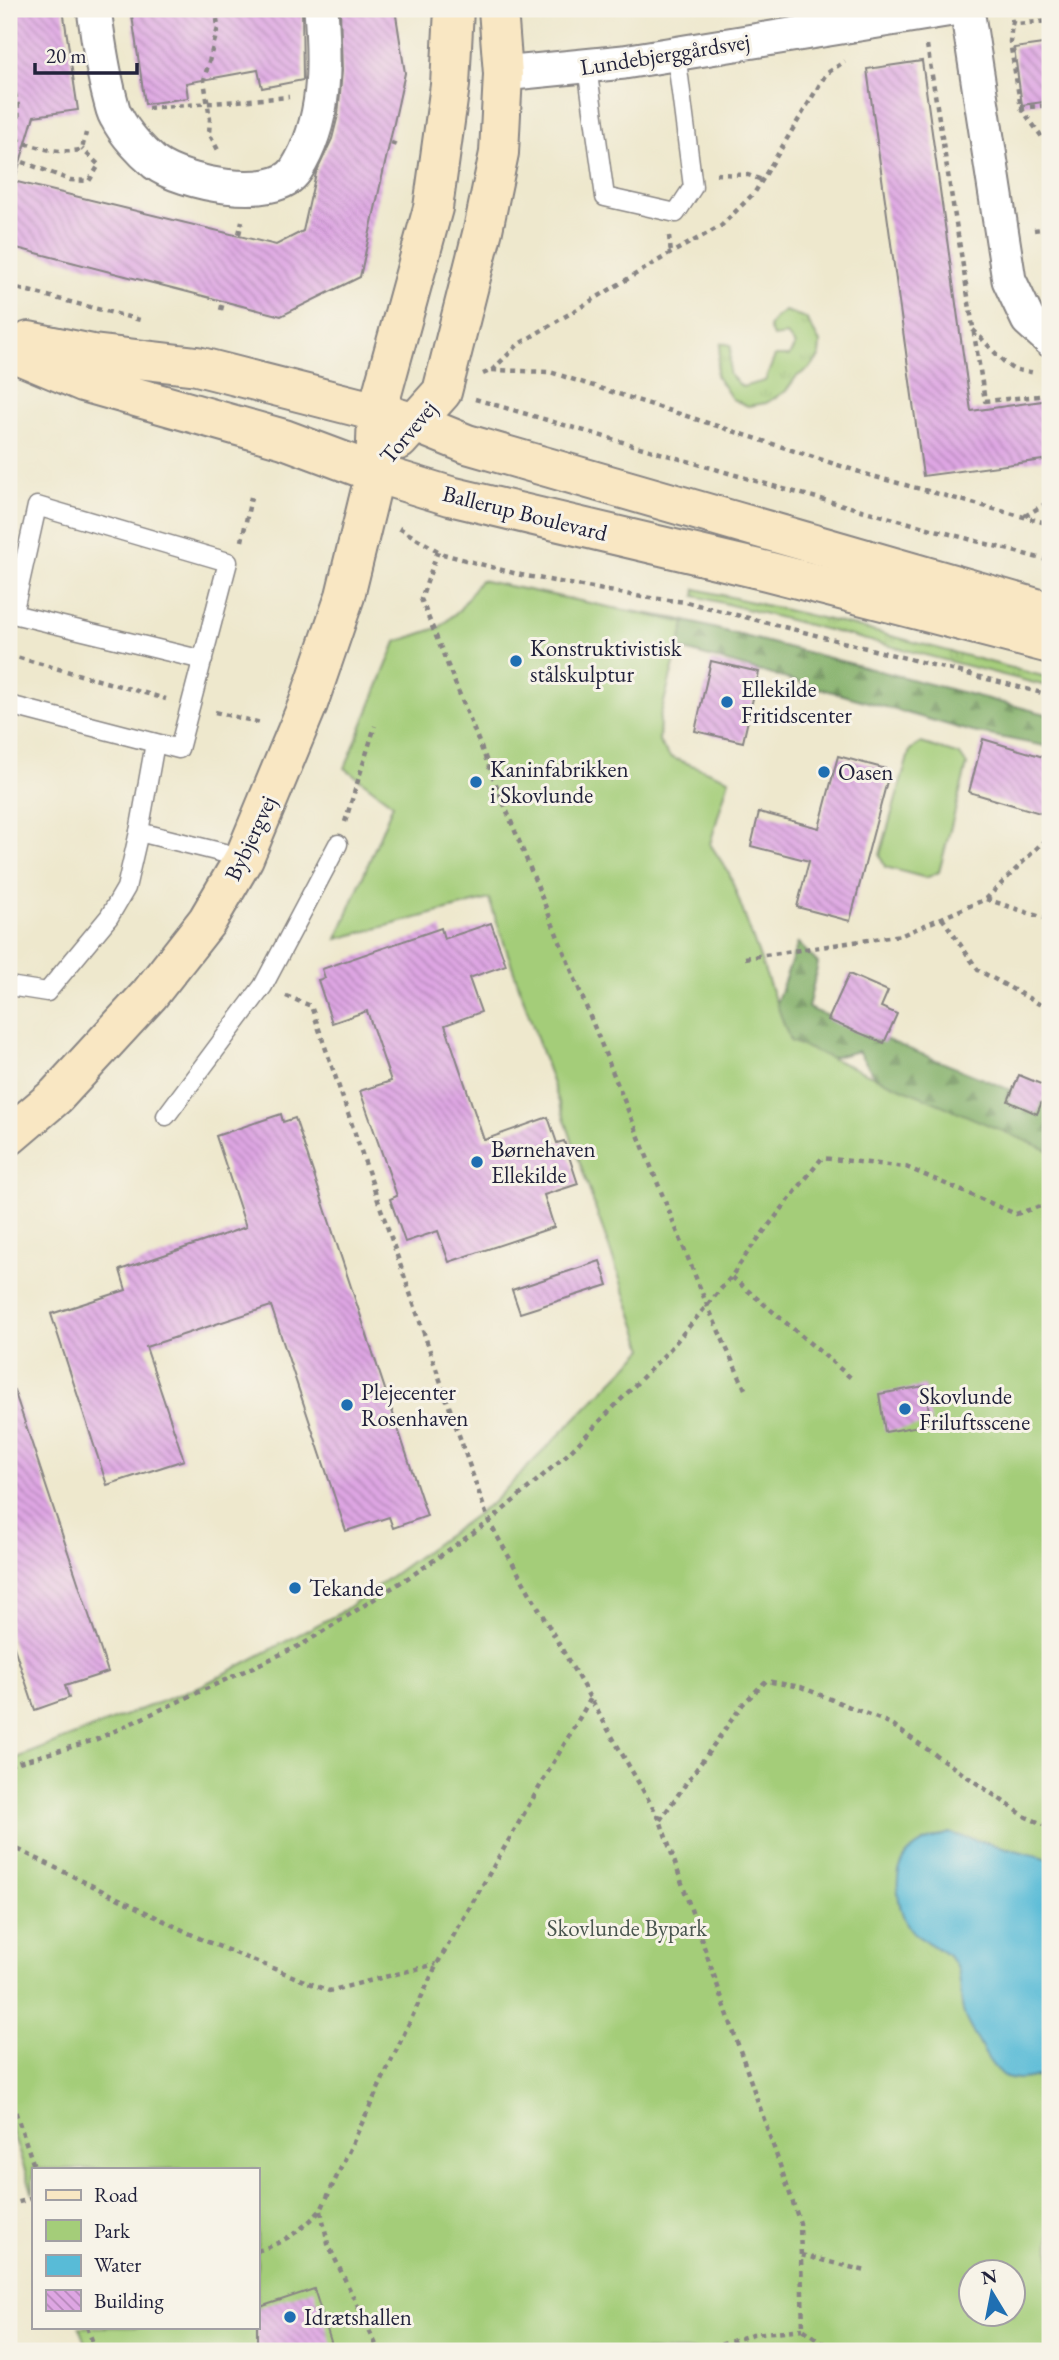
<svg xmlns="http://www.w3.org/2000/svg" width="1059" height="2360" font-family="'EB Garamond',serif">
<defs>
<pattern id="grass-tufts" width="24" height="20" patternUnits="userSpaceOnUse" patternTransform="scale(1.75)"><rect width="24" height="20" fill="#a4cd79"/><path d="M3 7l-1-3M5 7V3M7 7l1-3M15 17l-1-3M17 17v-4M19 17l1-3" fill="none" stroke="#8db06a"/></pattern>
<pattern id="forest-firs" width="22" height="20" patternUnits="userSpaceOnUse" patternTransform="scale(1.75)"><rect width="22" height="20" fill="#83b069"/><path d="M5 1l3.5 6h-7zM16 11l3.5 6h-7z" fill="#6b8f58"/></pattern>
<pattern id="building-back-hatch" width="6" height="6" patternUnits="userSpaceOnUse" patternTransform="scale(1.75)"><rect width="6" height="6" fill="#dea6e3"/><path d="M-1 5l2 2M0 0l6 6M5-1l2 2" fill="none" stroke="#b487b9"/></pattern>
</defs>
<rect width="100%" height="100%" fill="#f7f3e8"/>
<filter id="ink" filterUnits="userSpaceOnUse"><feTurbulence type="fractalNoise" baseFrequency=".0143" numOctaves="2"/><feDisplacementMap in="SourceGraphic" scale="14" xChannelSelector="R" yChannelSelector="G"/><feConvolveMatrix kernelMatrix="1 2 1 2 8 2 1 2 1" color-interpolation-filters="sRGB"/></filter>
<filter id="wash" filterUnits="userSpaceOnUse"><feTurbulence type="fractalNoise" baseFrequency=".00686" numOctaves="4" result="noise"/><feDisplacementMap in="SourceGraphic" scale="28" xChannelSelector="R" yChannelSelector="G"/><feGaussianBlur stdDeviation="1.57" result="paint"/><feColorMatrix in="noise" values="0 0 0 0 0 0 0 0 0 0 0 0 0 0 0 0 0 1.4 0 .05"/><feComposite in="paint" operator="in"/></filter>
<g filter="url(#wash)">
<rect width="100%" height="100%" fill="#eee8cd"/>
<!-- grass -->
<g fill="url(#grass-tufts)" stroke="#63785a" stroke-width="2">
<polygon points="785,311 806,318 820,343 819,357 810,368 796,377 786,391 766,403 748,406 732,399 716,375 721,343 731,345 729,374 742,387 765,381 775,356 789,356 795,345 787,335 773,337 769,327 775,318"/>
<polygon points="696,589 838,622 1050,678 1050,687 695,596"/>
</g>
<!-- forest -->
<g fill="url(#forest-firs)" stroke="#526952" stroke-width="2">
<polygon points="500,589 678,619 1050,715 1050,747 973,732 685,650 507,619"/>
<polygon points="798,943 818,963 808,1008 1050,1106 1050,1176 895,1107 858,1051 801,1066 775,1006"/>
</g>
<!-- green -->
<g fill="#a4cd79" stroke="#63785a" stroke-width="2" fill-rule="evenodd">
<path d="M480,580L685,623L660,717L659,742L670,757L729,779L710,844L729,873L790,1041L1050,1151V2351H88L79,2327H257V2169H33V2194L9,2123V1761L203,1685L340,1613L492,1503L644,1349L489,899L337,939L393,804L345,768L396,642L440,627L460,609ZM972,2272H1014V2314H972Z"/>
<polygon points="921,743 960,755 967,765 939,872 926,878 885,867 880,855 910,750"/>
</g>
<!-- water -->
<path fill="#58bbd7" stroke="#3d6e89" stroke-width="2" d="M949,1833L1050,1859V2073C1008,2085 999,2081 979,2043C974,2034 967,2024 964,2014C959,2000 963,1981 956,1967C948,1950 928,1945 915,1934C898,1918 892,1879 904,1859C914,1843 933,1838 949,1833Z"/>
<g id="blocks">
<!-- building -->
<g fill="url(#building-back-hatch)">
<polygon points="9,9 63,9 78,110 34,116 15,179 9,178"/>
<polygon points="131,9 302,9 303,80 262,88 258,70 186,83 188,98 145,104"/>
<polygon points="340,9 395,9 405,73 360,277 281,316 9,246 9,180 276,245 303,231 316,173 332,139 338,115 342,71"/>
<polygon points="1050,43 1050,101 1022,105 1014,48"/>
<polygon points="922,61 971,411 1050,400 1050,459 923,476 867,69"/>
<polygon points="711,661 759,672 743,742 695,731"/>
<polygon points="983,739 1050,759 1050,816 969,792"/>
<polygon points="838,756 890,770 850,921 797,907 809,861 751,846 759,812 819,828"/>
<polygon points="491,923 506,965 469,978 481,1012 445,1025 484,1140 548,1117 557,1143 564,1141 578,1184 544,1195 554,1227 449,1262 438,1231 405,1242 390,1199 397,1196 360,1091 391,1081 367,1011 332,1023 318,980 325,978 322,969 441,928 444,939"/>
<polygon points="849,974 888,991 881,1007 897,1014 884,1043 828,1020"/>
<polygon points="1019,1075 1048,1087 1037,1114 1008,1101"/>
<polygon points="281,1114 283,1122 295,1118 427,1516 393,1528 389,1517 346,1531 271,1306 146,1347 184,1460 107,1485 51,1314 126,1290 120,1270 246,1227 216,1136"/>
<polygon points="600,1261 608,1285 520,1313 512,1290"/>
<polygon points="925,1386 931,1424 885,1432 879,1394"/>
<polygon points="14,1390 108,1672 65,1686 69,1698 35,1710 9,1632 9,1391"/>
<polygon points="314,2289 334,2351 257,2351 257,2308"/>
</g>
</g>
</g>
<g filter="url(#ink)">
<use href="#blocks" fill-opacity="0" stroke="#888584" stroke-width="2"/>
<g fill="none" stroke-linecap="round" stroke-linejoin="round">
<defs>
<g id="lane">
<polyline points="587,67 605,197 676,213 693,187 676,53"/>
<polyline points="9,705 179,749 228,562 37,506 13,614 203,660"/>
<polyline points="139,832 244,858"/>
<polyline points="9,986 47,992 109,917 126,888 139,832 155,743"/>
<polyline points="166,1116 263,986 338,844"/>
</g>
<g id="street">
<path d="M94,9C98,39 102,68 110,98C112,105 113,113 117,118C125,134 142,152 155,163C181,183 275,203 296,170C327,121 325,64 321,9"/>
<polyline points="967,9 1009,280 1028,320 1050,340"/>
<polyline points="503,74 624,62 952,9"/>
</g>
<g id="secondary">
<polyline points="29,341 93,354 197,366 377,412 413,422 467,444 1050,612"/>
<polyline points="9,351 83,382 284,439 375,473 450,496 767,571 1050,644"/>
<polyline points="399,440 442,392 483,230 499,153 503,74 498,9"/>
<polyline points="9,1136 56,1096 149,995 207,921 244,858 308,704 345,596 375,473 377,412 433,208 450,85 454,9"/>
</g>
</defs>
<!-- lane casing -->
<use href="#lane" stroke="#888584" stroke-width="21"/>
<!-- street casing -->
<use href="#street" stroke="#888584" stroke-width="37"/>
<!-- secondary casing -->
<use href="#secondary" stroke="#888584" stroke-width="42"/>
<!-- path -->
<g stroke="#888584" stroke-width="4.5" stroke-dasharray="5 5" stroke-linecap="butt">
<polyline points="216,9 218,28 204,80 210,119 209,133 218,150"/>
<polyline points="1010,9 1012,22 1010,42 1021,108 1050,148"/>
<polyline points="1010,22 1016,24 1050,21"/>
<polyline points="927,45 985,401 1050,395"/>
<path d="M9,85C26,105 16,137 9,159"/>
<polyline points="148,108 289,97"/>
<polyline points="1020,108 1050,105"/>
<path d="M9,132C20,146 65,156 82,149L86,133"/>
<polyline points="391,143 397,145"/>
<polyline points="23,162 70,180 89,181 99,165 82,149"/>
<polyline points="716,174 748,175 762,180"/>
<polyline points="1034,230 1050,228"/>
<polyline points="239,234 242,221"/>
<polyline points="669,236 671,253"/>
<polyline points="9,286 140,320"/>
<polyline points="221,310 223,302"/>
<path d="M973,330C982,338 1005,365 1013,369C1020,371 1028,371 1035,373"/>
<polyline points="492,370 519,344 671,253 721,226 755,192 826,74 845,61"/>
<polyline points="483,374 492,370 550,372 872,476 1050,524"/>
<polyline points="475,399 780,488 1050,561"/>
<polyline points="1025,516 1050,501"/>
<polyline points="399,528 443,554 521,575 642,597 686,602 1050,695"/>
<polyline points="242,541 251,497"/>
<polyline points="438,551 421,599 707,1305 745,1389"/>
<polyline points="9,655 166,699"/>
<polyline points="215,712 261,723"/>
<polyline points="345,822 375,726"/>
<polyline points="986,899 1050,920"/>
<polyline points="942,918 978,970 1050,1010"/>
<polyline points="745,958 902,935 986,899 1046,839 1050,840"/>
<polyline points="286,996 311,1006 489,1522 660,1820 800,2223 803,2329 834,2351"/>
<polyline points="732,1277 851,1378"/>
<polyline points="9,1765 95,1740 303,1644 414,1574 489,1522 570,1452 670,1349 731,1277 750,1249 822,1158 906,1167 1016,1214 1050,1203"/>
<polyline points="660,1820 743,1704 766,1681 801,1687 889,1723 1026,1817 1050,1827"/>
<polyline points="9,1845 203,1940 329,1991 436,1964"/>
<polyline points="9,2093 35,2169"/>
<polyline points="9,2205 33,2198"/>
<polyline points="321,2211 328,2244 379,2351"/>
<path d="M257,2251C283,2243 302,2230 321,2210L437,1964L591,1698"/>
<polyline points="801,2255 866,2271"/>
<polyline points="87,2327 96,2351"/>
<polyline points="702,2351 753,2334 803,2329"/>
</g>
<!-- lane -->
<use href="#lane" stroke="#fff" stroke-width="18"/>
<!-- street -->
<use href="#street" stroke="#fff" stroke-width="33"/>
<!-- secondary -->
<use href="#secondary" stroke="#f9e7c3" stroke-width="38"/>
</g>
</g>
<!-- markers -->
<g fill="#1f6fb2" stroke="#f7f3e8" stroke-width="2.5">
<circle cx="516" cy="661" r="7"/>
<circle cx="727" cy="702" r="7"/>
<circle cx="824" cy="772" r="7"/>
<circle cx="476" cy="782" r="7"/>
<circle cx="477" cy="1162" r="7"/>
<circle cx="347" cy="1405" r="7"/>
<circle cx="905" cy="1409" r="7"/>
<circle cx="295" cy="1588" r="7"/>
<circle cx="290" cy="2317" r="7"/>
</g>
<g text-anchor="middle" stroke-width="6" stroke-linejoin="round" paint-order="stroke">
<!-- street labels -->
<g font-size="23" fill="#22223b" stroke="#f7f3e8">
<text transform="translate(665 54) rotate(-9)" y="8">Lundebjerggårdsvej</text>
<text transform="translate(408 432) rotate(-50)" y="8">Torvevej</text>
<text transform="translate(525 513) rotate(14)" y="8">Ballerup Boulevard</text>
<text transform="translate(250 838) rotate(-65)" y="8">Bybjergvej</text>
</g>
<!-- poi labels -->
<g font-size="23" fill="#22223b" stroke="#f7f3e8" text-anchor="start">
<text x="530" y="656">Konstruktivistisk<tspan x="530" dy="26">stålskulptur</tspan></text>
<text x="741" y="697">Ellekilde<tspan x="741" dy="26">Fritidscenter</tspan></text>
<text x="490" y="777">Kaninfabrikken<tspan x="490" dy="26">i Skovlunde</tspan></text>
<text x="838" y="780">Oasen</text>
<text x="491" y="1157">Børnehaven<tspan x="491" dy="26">Ellekilde</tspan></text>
<text x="361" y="1400">Plejecenter<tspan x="361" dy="26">Rosenhaven</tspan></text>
<text x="919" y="1404">Skovlunde<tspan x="919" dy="26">Friluftsscene</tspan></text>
<text x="309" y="1596">Tekande</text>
<text x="304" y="2325">Idrætshallen</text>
</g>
<!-- park labels -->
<g font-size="23" fill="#49554e" stroke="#f7f3e8">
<text x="627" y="1936">Skovlunde Bypark</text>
</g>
</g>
<!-- margin -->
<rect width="1059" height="2360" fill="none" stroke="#f7f3e8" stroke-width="35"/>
<!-- legend -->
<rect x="32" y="2168" width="228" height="161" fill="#f7f3e8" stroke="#a29fa3" stroke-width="2"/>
<rect x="46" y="2190" width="35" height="10" fill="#f9e7c3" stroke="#a29fa3" stroke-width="2"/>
<text x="94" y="2202" font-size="21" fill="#22223b">Road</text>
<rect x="46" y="2220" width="35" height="21" fill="#a4cd79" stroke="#a29fa3" stroke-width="2"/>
<text x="94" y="2238" font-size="21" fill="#22223b">Park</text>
<rect x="46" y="2255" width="35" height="21" fill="#58bbd7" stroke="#a29fa3" stroke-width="2"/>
<text x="94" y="2272" font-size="21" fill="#22223b">Water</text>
<rect x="46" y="2290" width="35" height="21" fill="url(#building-back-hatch)" stroke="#a29fa3" stroke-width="2"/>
<text x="94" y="2308" font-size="21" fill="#22223b">Building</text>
<!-- north arrow -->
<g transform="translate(992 2293) rotate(350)"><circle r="33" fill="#f7f3e8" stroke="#a29fa3" stroke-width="2"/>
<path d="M0-5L12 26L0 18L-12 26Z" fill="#1f6fb2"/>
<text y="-10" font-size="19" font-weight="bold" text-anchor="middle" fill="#22223b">N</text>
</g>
<!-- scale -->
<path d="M35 63v10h102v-10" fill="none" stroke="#22223b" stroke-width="3.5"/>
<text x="46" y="63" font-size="21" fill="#22223b" stroke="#f7f3e8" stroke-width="5" paint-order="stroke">20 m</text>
</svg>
